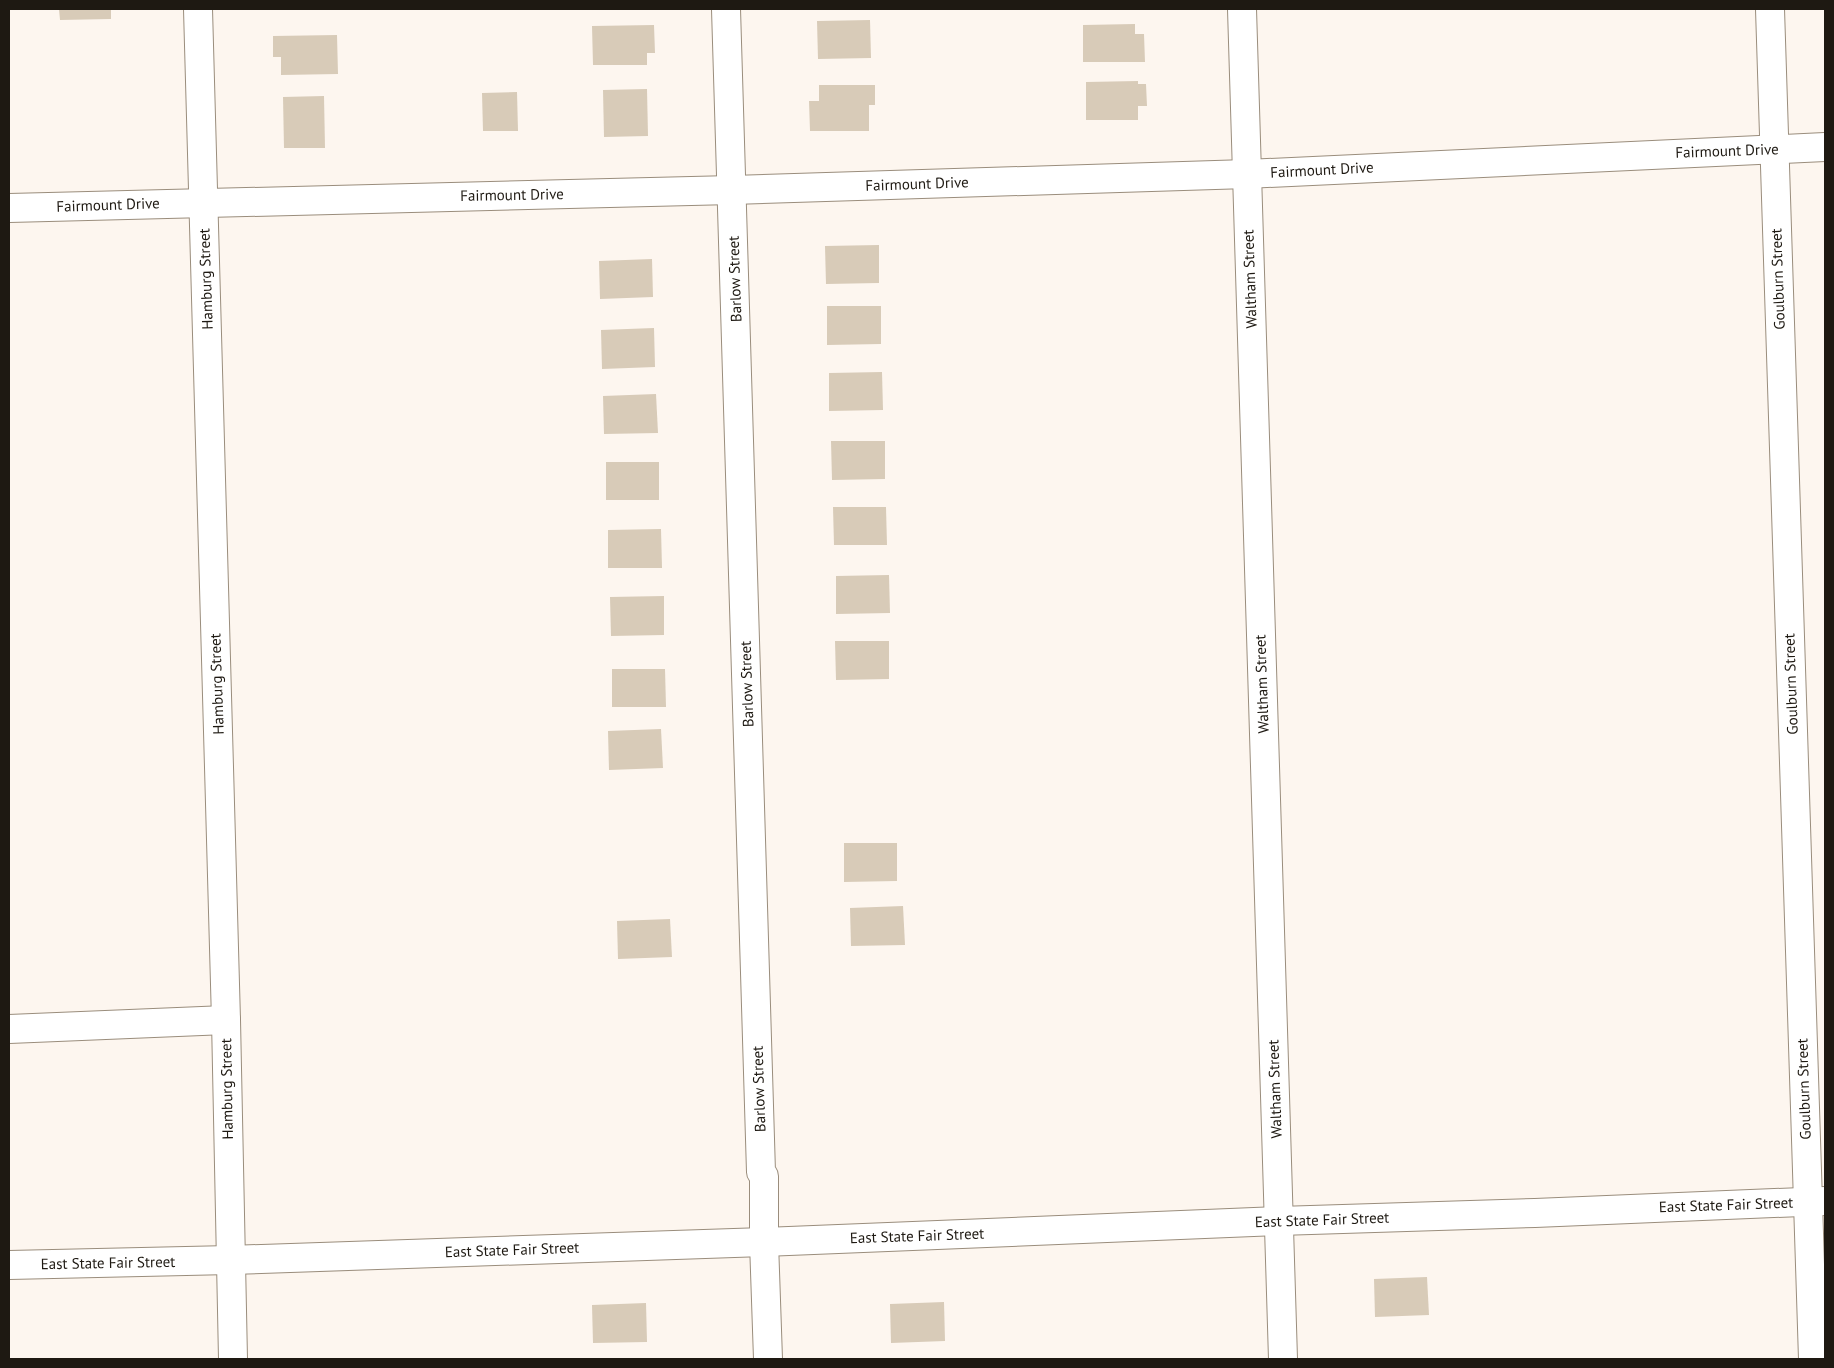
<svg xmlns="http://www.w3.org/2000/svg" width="1834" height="1368" font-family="'PT Sans',sans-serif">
<rect width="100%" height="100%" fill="#fdf6ef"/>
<!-- building -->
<g fill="#d8cbb8">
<polygon points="59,9 111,9 111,19 60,20"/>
<polygon points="870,20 871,58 818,59 817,21"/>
<polygon points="1135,24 1135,34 1144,34 1145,62 1083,62 1083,25"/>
<polygon points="654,25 655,53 647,53 647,65 593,65 592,26"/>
<polygon points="337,35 338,74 281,75 281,57 273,57 273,36"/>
<polygon points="1138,81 1138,84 1146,84 1147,106 1138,106 1138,120 1086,120 1086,82"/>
<polygon points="819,85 875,85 875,105 869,105 869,131 810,131 809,101 819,101"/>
<polygon points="647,89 648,136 604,137 603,90"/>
<polygon points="517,92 518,131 483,131 482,93"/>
<polygon points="324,96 325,148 284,148 283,97"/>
<polygon points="879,245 879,283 826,284 825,246"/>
<polygon points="652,259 653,297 600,299 599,261"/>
<polygon points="827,306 881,306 881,344 827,345"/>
<polygon points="654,328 655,367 602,369 601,330"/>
<polygon points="882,372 883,410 829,411 829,373"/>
<polygon points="656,394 658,433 604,434 603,396"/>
<polygon points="831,441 885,441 885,479 832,480"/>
<rect x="606" y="462" width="53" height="38"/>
<polygon points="833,507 886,507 887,545 834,545"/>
<polygon points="661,529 662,568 608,568 608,530"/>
<polygon points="889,575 890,613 836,614 836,576"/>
<polygon points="664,596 664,635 611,636 610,597"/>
<polygon points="835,641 889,641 889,679 836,680"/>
<polygon points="612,669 665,669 666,707 612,707"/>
<polygon points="661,729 663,768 609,770 608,731"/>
<polygon points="844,843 897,843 897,881 844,882"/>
<polygon points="903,906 905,945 851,946 850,908"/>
<polygon points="670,919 672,957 618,959 617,921"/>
<polygon points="1427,1277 1429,1315 1375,1317 1374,1279"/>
<polygon points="944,1302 945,1341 891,1343 890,1304"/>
<polygon points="646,1303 647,1342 593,1343 592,1305"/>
</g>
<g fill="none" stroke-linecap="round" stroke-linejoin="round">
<defs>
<g id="minor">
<polyline points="198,9 226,1020 233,1359"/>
<polyline points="726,9 761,1172 764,1176 764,1242 768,1359"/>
<polyline points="1242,9 1283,1359"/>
<polyline points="1770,9 1813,1359"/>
<polyline points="9,208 732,190 1247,174 1825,147"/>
<polyline points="9,1029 226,1020"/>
<polyline points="9,1265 230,1260 764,1242 1279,1221 1535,1213 1825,1201"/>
</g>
</defs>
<!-- minor casing -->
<use href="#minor" stroke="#9a8d7c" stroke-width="30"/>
<!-- minor -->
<use href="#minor" stroke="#fff" stroke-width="28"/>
</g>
<g text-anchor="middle" stroke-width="4.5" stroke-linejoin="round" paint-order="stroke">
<!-- street labels -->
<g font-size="15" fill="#1e1912" stroke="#fff">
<text transform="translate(1727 151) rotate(-2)" y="5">Fairmount Drive</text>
<text transform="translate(1322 170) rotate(-3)" y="5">Fairmount Drive</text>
<text transform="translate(917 184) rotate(-2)" y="5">Fairmount Drive</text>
<text transform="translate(512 195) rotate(-1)" y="5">Fairmount Drive</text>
<text transform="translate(108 205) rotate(-2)" y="5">Fairmount Drive</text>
<text transform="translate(206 279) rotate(-92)" y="5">Hamburg Street</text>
<text transform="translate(735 279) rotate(-92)" y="5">Barlow Street</text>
<text transform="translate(1250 279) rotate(-92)" y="5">Waltham Street</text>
<text transform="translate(1778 279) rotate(-92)" y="5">Goulburn Street</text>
<text transform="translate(217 684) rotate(-92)" y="5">Hamburg Street</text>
<text transform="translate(747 684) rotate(-92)" y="5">Barlow Street</text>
<text transform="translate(1262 684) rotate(-92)" y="5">Waltham Street</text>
<text transform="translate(1791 684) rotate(-92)" y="5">Goulburn Street</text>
<text transform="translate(227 1089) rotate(-91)" y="5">Hamburg Street</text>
<text transform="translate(759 1089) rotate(-92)" y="5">Barlow Street</text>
<text transform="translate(1275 1089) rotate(-92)" y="5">Waltham Street</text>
<text transform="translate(1804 1089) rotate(-92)" y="5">Goulburn Street</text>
<text transform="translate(1726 1205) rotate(-2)" y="5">East State Fair Street</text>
<text transform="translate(1322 1220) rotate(-2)" y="5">East State Fair Street</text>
<text transform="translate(917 1236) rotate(-2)" y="5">East State Fair Street</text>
<text transform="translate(512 1250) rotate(-2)" y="5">East State Fair Street</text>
<text transform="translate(108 1263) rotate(-1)" y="5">East State Fair Street</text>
</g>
</g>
<!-- border -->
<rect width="1834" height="1368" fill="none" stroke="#1e1912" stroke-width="20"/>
</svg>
